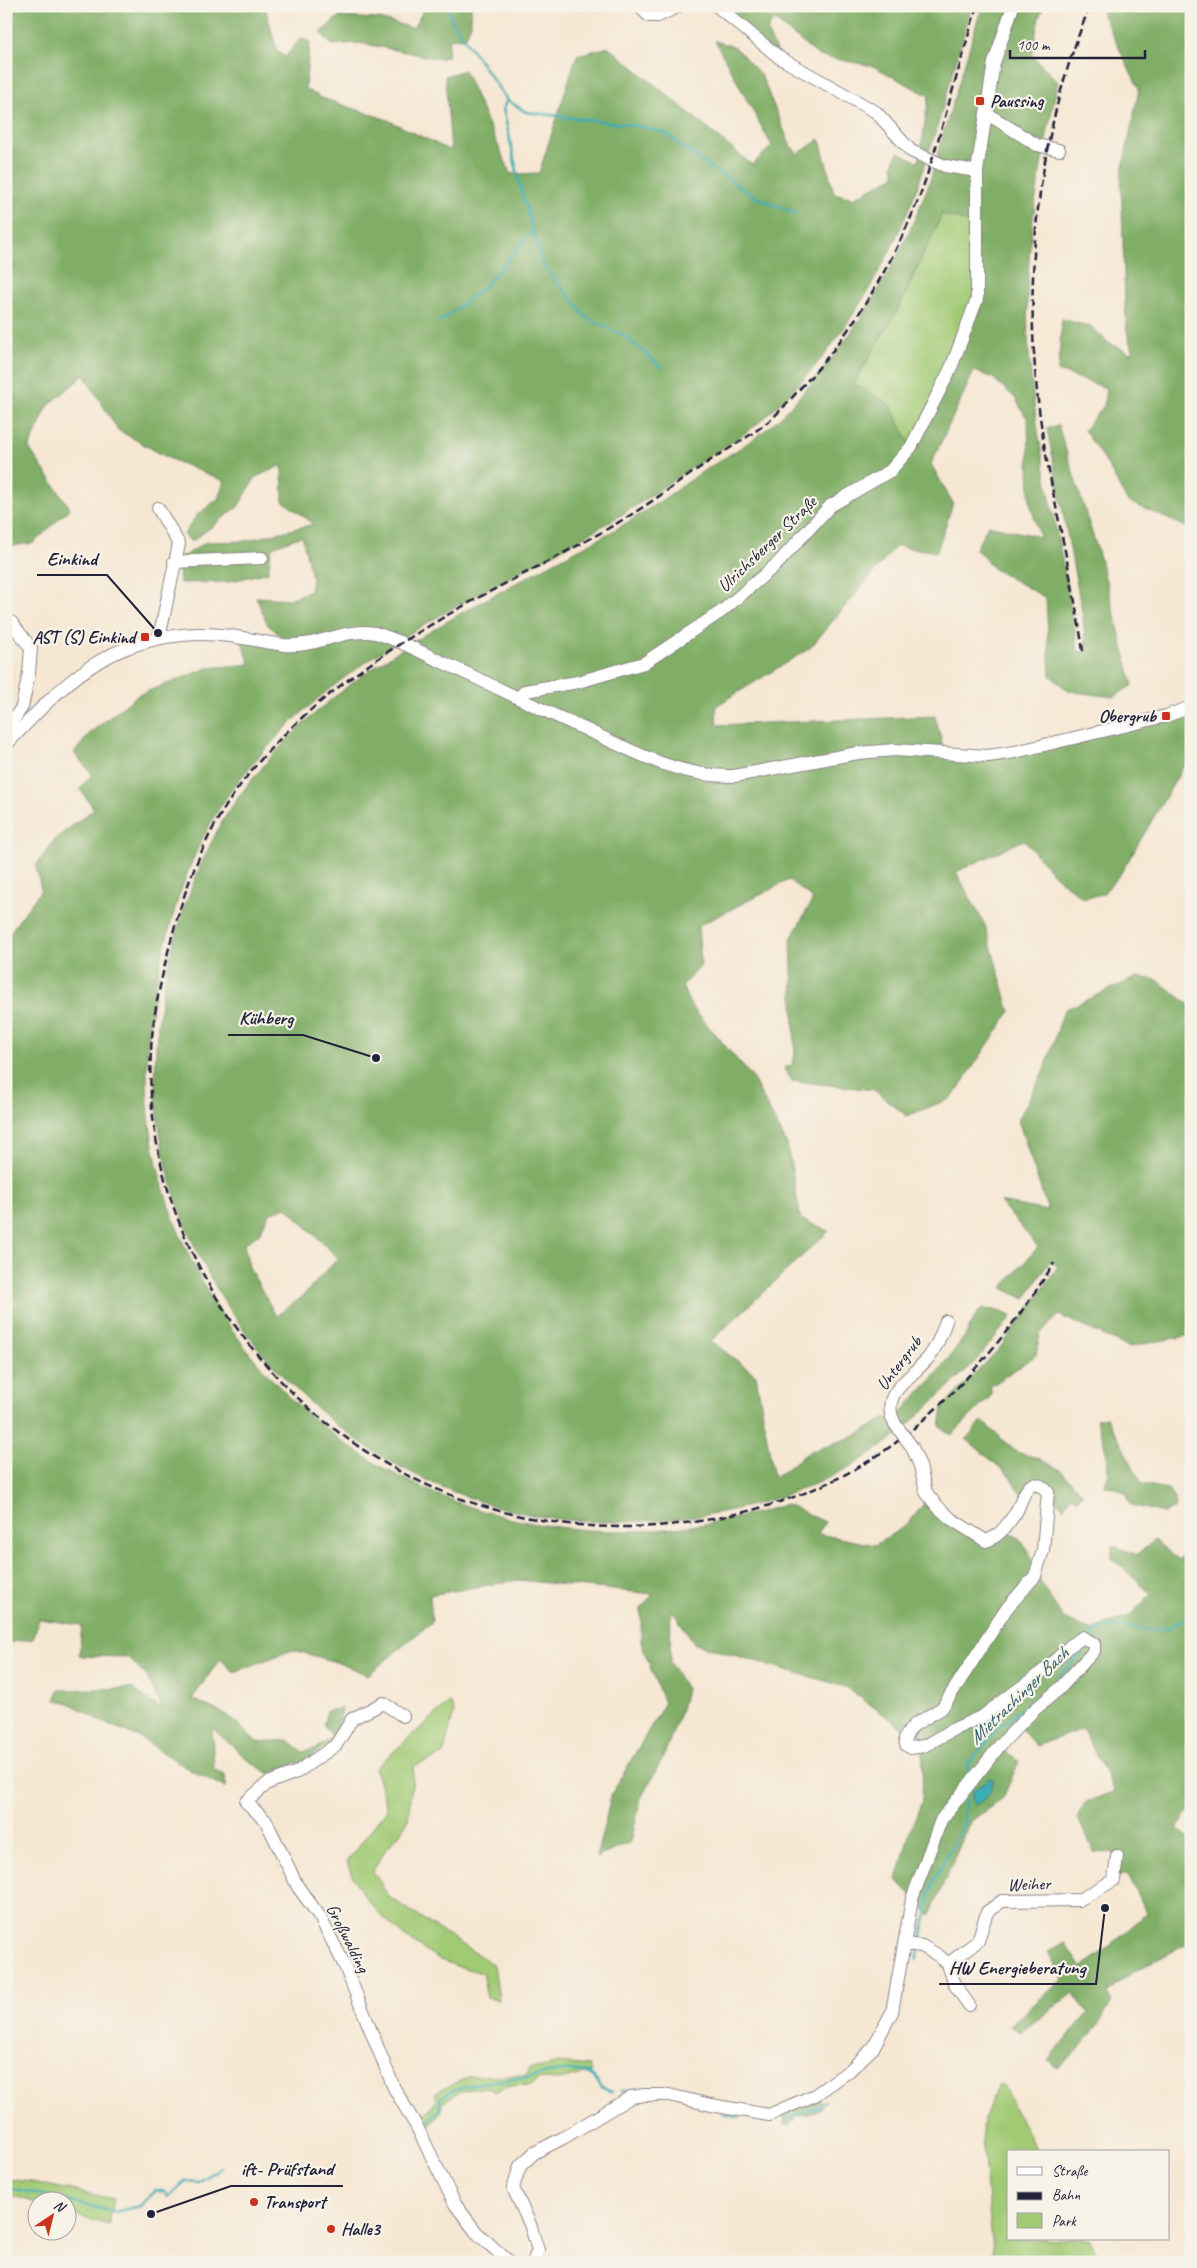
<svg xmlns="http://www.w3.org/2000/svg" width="1197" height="2268" font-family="Caveat,sans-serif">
<rect width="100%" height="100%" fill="#f7f3e8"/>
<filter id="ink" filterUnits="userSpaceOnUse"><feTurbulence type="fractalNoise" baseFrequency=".02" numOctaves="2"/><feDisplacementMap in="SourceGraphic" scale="10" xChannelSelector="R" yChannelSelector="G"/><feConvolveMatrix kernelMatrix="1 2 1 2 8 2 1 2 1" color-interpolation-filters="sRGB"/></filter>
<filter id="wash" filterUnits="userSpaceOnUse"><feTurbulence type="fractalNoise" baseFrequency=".0096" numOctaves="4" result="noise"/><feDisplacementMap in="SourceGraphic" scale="20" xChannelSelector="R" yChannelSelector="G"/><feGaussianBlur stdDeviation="1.12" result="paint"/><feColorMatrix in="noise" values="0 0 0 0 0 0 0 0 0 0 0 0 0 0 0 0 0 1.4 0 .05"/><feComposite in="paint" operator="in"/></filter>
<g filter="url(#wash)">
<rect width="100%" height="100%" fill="#f6e7d3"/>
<!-- green -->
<g fill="#a1ca75" stroke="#627658">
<polygon points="942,214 977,225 977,299 911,447 854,383 898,309"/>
<path d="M450,1702L454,1712L443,1755L414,1766L408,1820L401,1832L384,1852L373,1871L389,1897L494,1965L499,2000L487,1998L482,1973C469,1969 453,1966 441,1960C404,1940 358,1902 347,1861L387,1809L375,1768Z"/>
<polygon points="559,2063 589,2066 592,2072 560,2080 538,2079 531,2085 506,2086 495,2092 487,2087 461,2091 443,2102 440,2113 428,2126 421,2119 435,2102 436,2092 470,2076 526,2075 530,2069"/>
<polygon points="998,2084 1003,2085 1037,2152 1008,2152 1008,2239 1090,2239 1102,2262 994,2262 981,2127"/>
<polygon points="6,2179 32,2182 114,2199 109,2225 68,2213 68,2200 38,2200 37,2203 6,2194"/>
</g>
<!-- forest -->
<g fill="#80ae66" stroke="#516850" fill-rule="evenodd">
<path d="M6,6H265L277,51L285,57L301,38L310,42L305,89L322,98L388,120L451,151L445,76L464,70L511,174L539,173L577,55L609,47L752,165L772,146L715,41L735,47L761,75L790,145L798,154L820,139L834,193L853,198L895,176L893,164L898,152L919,162L929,96L873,66L819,56L773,19L767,32L780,58L721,6H972C954,66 939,127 918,185C897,244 861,309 822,358C807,376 790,393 774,409C751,433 707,457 679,476C660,489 641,503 621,515C498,589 360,642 263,752C245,772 227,794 214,817C192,855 178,895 167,937C147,1010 140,1081 155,1155C183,1285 266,1400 382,1467C508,1540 649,1548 787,1504L825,1522L818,1534L875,1545L908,1524L929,1497L975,1536L1008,1532L1019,1538L1029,1552L1037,1575L1045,1590L1064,1619L1091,1630L1131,1615L1151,1594L1112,1558V1545L1137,1555L1154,1540L1179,1560L1191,1544V1808L1177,1829L1191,1839V1942L1133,1972L1107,1993L1112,2002C1097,2028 1081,2050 1057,2068L1048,2060L1088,2013L1073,1993L1021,2032L1009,2026L1063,1979L1048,1952L1065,1942L1081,1968L1110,1946L1147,1913L1126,1873L1117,1878L1121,1857L1111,1853L1094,1852L1077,1817L1086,1802L1115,1791L1083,1729L1036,1746L1020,1728L1000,1747L1019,1761L1003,1798L970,1822L930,1915L897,1880L910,1831L922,1801L923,1747L910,1748L908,1732L846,1687L695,1644L671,1609L670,1662L686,1689L680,1713L663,1758L641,1798L631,1842L596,1858L612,1793L664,1704L641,1642V1608L653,1594L518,1580L430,1595L432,1622L368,1675L336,1662L293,1650L234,1672L220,1659L192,1699L229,1716L257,1742L289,1740L303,1752L317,1748L333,1737L323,1725L327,1711L342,1708L337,1736L300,1766L298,1762L270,1774L253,1764L212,1728L214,1770L225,1774L226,1788L190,1770L141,1738L103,1722L69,1703L56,1700L58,1690L132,1688L163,1710L147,1677L127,1657L79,1656L82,1625L39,1619L33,1639L6,1643V938L41,890L36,866L55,839L94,809L80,789L92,774L74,753L91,732L138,695L208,668L250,664L241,639L288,648L356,639L287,641L268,625L256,597L289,599L310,591L312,578L302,536L272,547L268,572L228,582L180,583L178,560L206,542L245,541L314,524L283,501L282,465L256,477L238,507L191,542L184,534L197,515L218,499L224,481L168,458L118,430L84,375L48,406L29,448L70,508L34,543L6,547Z"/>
<polygon points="421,6 471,6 471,24 466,37 449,39 448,56 440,59 360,43 332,45 321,33 338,17 379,19 413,28 422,13"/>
<path d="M982,6H1045L1039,17L1032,55L1058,82C1038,174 1022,257 1029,353C1036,454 1064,552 1078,652L1087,651L1082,612L1047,428L1058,425L1100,558L1133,685L1114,697L1068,691L1050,675L1046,598L994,569L976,549L988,525L1040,537L1030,503L1028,420L1015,398L993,378L974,371L931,464L953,503L937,552L896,546L810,648L716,706L717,725L935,716L945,754L988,756L1191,707V754L1121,873L1103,894L1083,898L1055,876L1024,840L956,872L985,925L1010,1012L952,1098L907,1116L874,1090L792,1081L784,1068L792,1065L795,1055L791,939L813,899L789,880L698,926L701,966L682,986L691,1006L752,1077L787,1144L801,1219L829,1231L711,1341L756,1375L774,1478L809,1452L857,1435L888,1417L898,1434C833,1488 743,1514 660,1520C620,1523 578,1523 538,1516C344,1481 183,1315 158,1119C146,1023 175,908 221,824C235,799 254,777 272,756C348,670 454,617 553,563C578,549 604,537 628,522C653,507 676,490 699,474C726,456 757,440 779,418C843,354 893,277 925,194C933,175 937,155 943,135C956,92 969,49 982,6ZM942,214L977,225V299L911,446L890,405L854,383L898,309ZM286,1207L338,1258L302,1297L276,1316L249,1267L244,1244L259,1234L269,1214Z"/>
<polygon points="1102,6 1191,6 1191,529 1127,501 1109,467 1084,430 1104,406 1106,388 1058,371 1062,319 1091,327 1109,343 1133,354 1127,332 1125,305 1121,176 1139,89 1100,9"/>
<polygon points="1137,977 1157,980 1191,1006 1191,1335 1128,1347 1059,1315 1040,1334 1036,1355 990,1387 992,1395 952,1435 940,1427 943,1407 999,1349 1040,1294 1058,1266 1050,1261 1025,1299 1002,1288 1038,1247 1000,1202 1048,1211 1018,1120 1046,1066 1064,1010"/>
<polygon points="983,1309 995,1310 1012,1316 977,1360 902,1431 898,1416 939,1371 965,1336 977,1313"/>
<path d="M1107,1417L1142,1484L1167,1489L1174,1498L1175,1508L1164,1513L1131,1505L1126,1493L1114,1487L1104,1486C1114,1467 1103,1439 1096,1419Z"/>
<polygon points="982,1421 1016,1452 1038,1458 1060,1470 1083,1494 1078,1499 1070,1496 1064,1508 1047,1489 1019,1492 1010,1476 966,1439"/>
<polygon points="820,2098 823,2107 808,2115 797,2116 790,2126 785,2125 784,2117 790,2112"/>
</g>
<!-- water -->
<path fill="#3badb4" stroke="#2e6878" d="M989,1778L993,1779C994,1791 985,1800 975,1805L971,1800L973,1791Z"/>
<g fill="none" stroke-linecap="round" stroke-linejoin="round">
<!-- stream -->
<g stroke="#3badb4" stroke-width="2.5">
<polyline points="446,6 453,23 507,100 526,112 639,126 665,133 704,163 755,197 795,213"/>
<polyline points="507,100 503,108 521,190 543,265 586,317 625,336 661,367"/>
<polyline points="440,322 484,287 533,231"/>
<path d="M1090,1638C1102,1618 1139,1631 1158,1630C1168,1630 1182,1620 1191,1615"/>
<polyline points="967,1780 968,1764 999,1727 1051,1686 1079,1655 1086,1645"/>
<polyline points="921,1941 932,1885 964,1823 965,1798"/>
<polyline points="917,1960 919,1949"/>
<polyline points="622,2091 638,2090"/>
<polyline points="722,2113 740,2117"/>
<polyline points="785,2120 819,2106 825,2101"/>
<path d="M421,2125L439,2111L441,2097C468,2080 496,2082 527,2077C546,2074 565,2068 584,2072C592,2074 598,2080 600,2087L612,2092"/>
<polyline points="6,2187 65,2200"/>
<polyline points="68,2201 115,2212 140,2206 156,2190 165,2192 168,2197 185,2181 198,2182 221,2168"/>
</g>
</g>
</g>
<g filter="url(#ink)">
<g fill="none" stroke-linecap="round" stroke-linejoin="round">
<defs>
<g id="minor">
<polyline points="639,6 649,16 658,16 679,6"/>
<polyline points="717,6 780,58 876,112 911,151 945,166 977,171"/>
<polyline points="986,113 1037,145 1059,150"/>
<polyline points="158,508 179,544 159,638"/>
<polyline points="174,562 262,558"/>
<polyline points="6,622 11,622 31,648 29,673 22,707 6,731"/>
<polyline points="518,698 525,691 578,682 644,663 722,611 778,563 830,506 890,471 911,447 951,368 977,299 977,171 994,63 1013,6"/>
<path d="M6,745C64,683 107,637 197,634C226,633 256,641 284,645C315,648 347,627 375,633C398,639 420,652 442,662C490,684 538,708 587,730C634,752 681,778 734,776L858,753L895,750L988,756L1015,752L1166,716L1191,707"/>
<path d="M895,1424C878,1393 911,1379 929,1357C937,1347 942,1333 946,1321"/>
<polyline points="403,1716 383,1703 352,1719 336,1745 297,1772 268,1783 246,1802 266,1821 298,1887 320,1917 344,1964 394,2088 418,2129 455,2204 476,2232 509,2262"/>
<polyline points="904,1944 922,1946 939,1956 948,1964 955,1985 969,2005"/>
<polyline points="948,1964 978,1941 987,1912 1002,1901 1079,1900 1114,1880 1117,1856"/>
<path d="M533,2262L538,2250L530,2224L513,2188L520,2166L534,2153L563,2138L631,2097L644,2095H669L711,2105L769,2115L815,2095L849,2071L873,2048L892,2012L912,1899L941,1820L1001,1744L1032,1712L1059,1689L1094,1651V1644L1083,1637L1070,1646L1048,1667L983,1716L954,1729L924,1746L911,1748L906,1745L905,1738L909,1731L914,1725L942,1708L1007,1608L1035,1576L1043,1550L1048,1492C1026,1470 1023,1502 1015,1514C1007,1525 999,1537 986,1541L951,1519L936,1505L926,1492L920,1466L912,1447"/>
</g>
</defs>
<!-- minor casing -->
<use href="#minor" stroke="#8c8487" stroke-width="14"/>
<!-- minor -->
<use href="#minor" stroke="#fff" stroke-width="12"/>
<!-- rail -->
<g stroke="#22223b" stroke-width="2.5" stroke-dasharray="8 4" stroke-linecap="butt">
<path d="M977,6C959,66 943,128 923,187C899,253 854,331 806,382C794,395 782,410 769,421C748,438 724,451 702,466C676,484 651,503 624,519C570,552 513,578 458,609C367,661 272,726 218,819C196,858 181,901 170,944C162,975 155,1006 152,1037C142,1145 179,1253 245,1339C358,1487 539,1554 722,1517C783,1505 844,1481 894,1444C958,1395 1012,1331 1054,1263"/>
<path d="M1083,651C1073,581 1056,513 1044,444C1020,297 1033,144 1090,6"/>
</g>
<defs>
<polyline id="minor-bridge" points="895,1424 912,1447"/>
</defs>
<!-- minor-bridge casing -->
<use href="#minor-bridge" stroke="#8c8487" stroke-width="14" stroke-linecap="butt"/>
<!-- minor-bridge -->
<use href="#minor-bridge" stroke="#fff" stroke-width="12"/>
</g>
</g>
<!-- markers -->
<g fill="#c8321e" stroke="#f7f3e8" stroke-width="2">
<rect x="975" y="96" width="10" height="10" rx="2.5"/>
<rect x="140" y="632" width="10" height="10" rx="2.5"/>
<rect x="1161" y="711" width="10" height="10" rx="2.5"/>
<circle cx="254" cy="2202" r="5"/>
<circle cx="331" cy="2229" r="5"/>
</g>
<g text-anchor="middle" stroke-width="4.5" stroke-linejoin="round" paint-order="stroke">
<!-- poi labels -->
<g font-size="18" font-weight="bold" fill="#22223b" stroke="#f7f3e8" text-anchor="start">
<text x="990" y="107">Paussing</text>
<text x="135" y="643" text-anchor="end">AST (S) Einkind</text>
<text x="1156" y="722" text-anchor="end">Obergrub</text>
<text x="264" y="2208">Transport</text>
<text x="341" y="2235">Halle3</text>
</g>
<!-- street labels -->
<g font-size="18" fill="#22223b" stroke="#f7f3e8">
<text transform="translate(767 544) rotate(-44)" y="6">Ulrichsberger Straße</text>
<text transform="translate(899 1363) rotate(-53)" y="6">Untergrub</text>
<text transform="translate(1029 1884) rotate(-2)" y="6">Weiher</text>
<text transform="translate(348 1938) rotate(63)" y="6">Großwalding</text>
</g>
<!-- water labels -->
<g font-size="19" font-style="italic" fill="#2c5a6b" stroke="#f7f3e8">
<text transform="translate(1018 1695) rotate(-44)" y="7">Mietrachinger Bach</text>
</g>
</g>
<!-- callouts -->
<path fill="none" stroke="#22223b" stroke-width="2" d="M158 633L107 575H37M376 1058L303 1035H228M1105 1908L1096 1984H939M151 2214L231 2186H343"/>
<g fill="#22223b" stroke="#f7f3e8" stroke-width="2">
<circle cx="158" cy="633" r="5"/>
<circle cx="376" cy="1058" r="5"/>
<circle cx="1105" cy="1908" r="5"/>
<circle cx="151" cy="2214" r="5"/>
</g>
<g font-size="19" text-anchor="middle" font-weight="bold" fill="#22223b" stroke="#f7f3e8" stroke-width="4.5" stroke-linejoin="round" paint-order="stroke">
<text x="72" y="565">Einkind</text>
<text x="266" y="1024">Kühberg</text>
<text x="1017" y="1974">HW Energieberatung</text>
<text x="287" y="2175">ift- Prüfstand</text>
</g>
<!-- margin -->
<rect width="1197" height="2268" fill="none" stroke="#f7f3e8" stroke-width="25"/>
<!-- legend -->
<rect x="1007" y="2150" width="162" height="90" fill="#f7f3e8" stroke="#a29fa3"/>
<rect x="1017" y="2167" width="25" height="8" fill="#ffffff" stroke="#a29fa3"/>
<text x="1052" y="2176" font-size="15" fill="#22223b">Straße</text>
<rect x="1017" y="2192" width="25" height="8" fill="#22223b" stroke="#a29fa3"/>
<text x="1052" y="2200" font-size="15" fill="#22223b">Bahn</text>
<rect x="1017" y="2213" width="25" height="15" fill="#a1ca75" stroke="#a29fa3"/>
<text x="1052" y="2226" font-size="15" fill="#22223b">Park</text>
<!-- north arrow -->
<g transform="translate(52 2216) rotate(35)"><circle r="24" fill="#f7f3e8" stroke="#a29fa3"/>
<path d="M0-4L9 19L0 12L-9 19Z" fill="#c8321e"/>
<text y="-8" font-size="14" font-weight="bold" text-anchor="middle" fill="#22223b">N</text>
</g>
<!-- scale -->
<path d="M1010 50v8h135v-8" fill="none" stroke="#22223b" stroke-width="2.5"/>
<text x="1017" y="50" font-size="15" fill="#22223b" stroke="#f7f3e8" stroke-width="4" paint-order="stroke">100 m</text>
</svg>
